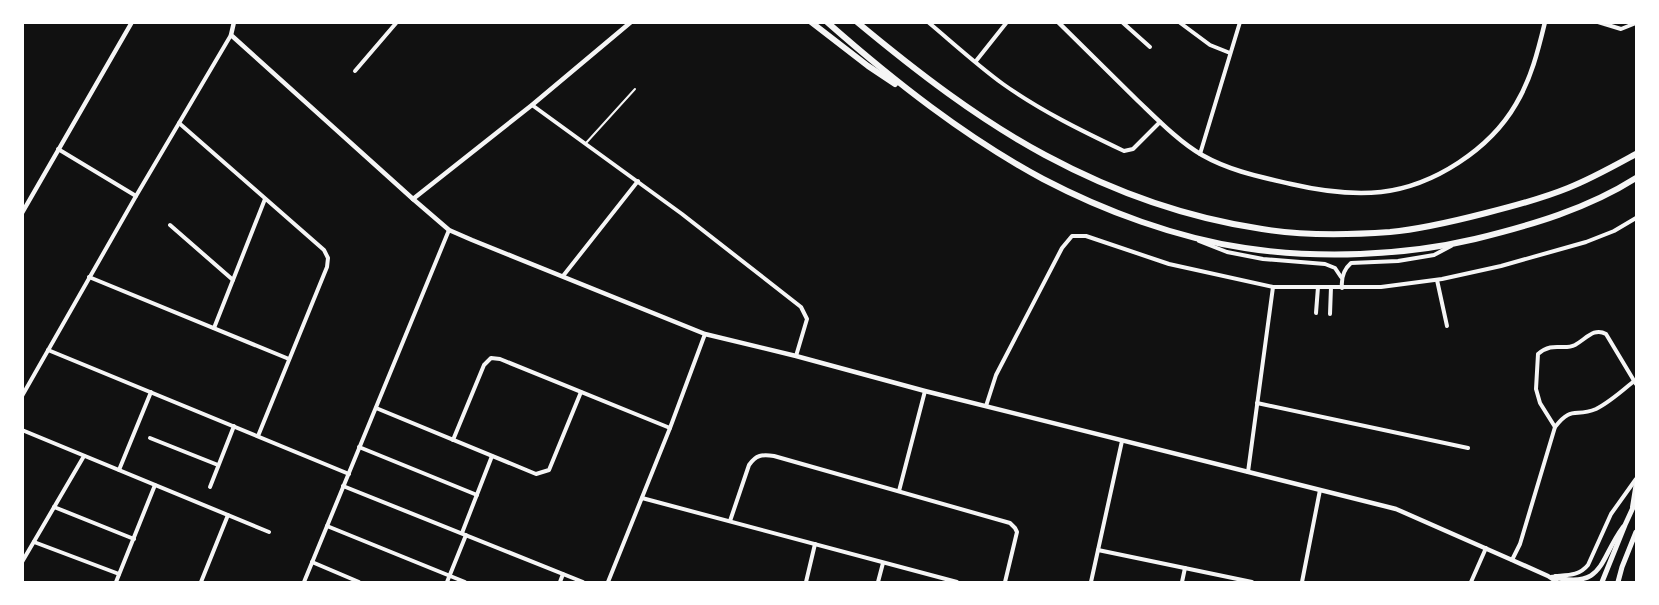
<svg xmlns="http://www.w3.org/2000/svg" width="1659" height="605" font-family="'Golos Text',sans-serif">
<rect width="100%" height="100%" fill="#111"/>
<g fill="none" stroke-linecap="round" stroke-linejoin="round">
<!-- service -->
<polyline stroke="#f5f5f5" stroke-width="2" points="586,143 635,89"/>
<!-- minor -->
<g stroke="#f5f5f5" stroke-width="4">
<path d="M928,22C953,43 977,65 1003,84C1041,111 1082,131 1124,151L1133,149L1160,122"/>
<polyline points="1122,22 1150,47"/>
<polyline points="1179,22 1210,45 1230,53"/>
<polyline points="1598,22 1621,29 1636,23"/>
<polyline points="976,61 1007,22"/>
<polyline points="355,71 397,22"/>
<polyline points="532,105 682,214 801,307 807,319 796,356"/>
<polyline points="179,123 324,250 328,258 327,267 258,436"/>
<polyline points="58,149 136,196"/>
<polyline points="1200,154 1240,22"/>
<polyline points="170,225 233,280"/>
<polyline points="1199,241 1227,252 1263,259 1325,264 1335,268 1341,277"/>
<polyline points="563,276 638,181"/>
<polyline points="89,277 289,359"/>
<polyline points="1437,280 1447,326"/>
<path d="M1342,288C1341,278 1343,270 1351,263L1398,261L1434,255L1451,246"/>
<polyline points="1316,313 1318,287"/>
<polyline points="1330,314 1331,287"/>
<polyline points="214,328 265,199"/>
<polyline points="48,350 349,474"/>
<polyline points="22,396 136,196 231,35"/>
<polyline points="1257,403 1468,448"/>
<polyline points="986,406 996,375 1062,248 1072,236 1086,236 1169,264 1273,287 1381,287 1442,279 1501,266 1586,242 1614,231 1636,218"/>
<polyline points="376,408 536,474 549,470 581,392"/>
<path d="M1555,427L1540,403L1536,389L1538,354C1553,341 1563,351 1575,345C1586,339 1594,327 1606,334L1636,384"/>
<polyline points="22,430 269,532"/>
<polyline points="150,438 218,465"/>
<polyline points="453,440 484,365 491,358 500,359 670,428"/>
<polyline points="359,447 477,495"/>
<polyline points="119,470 151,392"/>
<polyline points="1248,472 1273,287"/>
<polyline points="343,486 583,582"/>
<polyline points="210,487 234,426"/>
<polyline points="899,491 925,391"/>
<polyline points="642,498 957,582"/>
<polyline points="54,507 134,539"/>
<polyline points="1632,507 1636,482"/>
<path d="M730,521L749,465C756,455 762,454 774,456L1010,523L1015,528L1017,532L1005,582"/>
<polyline points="327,526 465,582"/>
<polyline points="462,533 492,456"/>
<polyline points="34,542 119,574"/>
<polyline points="1098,550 1252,582"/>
<path d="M1512,560L1520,544L1555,427C1572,405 1575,418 1596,409C1610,402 1622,391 1634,381"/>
<polyline points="22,562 84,456"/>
<polyline points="312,562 359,582"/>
<path d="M1555,576C1568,575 1579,576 1588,565L1611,514L1636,479"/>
<polyline points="116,582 155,485"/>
<polyline points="201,582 228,515"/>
<polyline points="304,582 449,230"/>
<polyline points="447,582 466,535"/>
<polyline points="560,582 563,574"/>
<polyline points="608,582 670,428 705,334"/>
<polyline points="806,582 815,544"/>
<polyline points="878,582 883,563"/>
<polyline points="1091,582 1122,441"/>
<polyline points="1182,582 1185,568"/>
<polyline points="1302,582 1320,490"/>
<polyline points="1471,582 1486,548"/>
</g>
<!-- tertiary -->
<g stroke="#f5f5f5" stroke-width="4.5">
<polyline points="234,22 231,35 413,199 449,230 472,240 705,334 796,356 925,391 1396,509 1512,560 1548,576 1557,582"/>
<path d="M1058,22C1084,48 1110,73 1136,99C1155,117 1179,142 1202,155C1230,171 1261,177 1291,184C1321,191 1351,195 1381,192C1434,186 1490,149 1516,104C1531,79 1538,51 1545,22"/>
<polyline points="413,199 532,105 631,22"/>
<polyline points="22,213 132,22"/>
<path d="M1552,577C1605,589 1598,561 1623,527"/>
</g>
<!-- secondary -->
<g stroke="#f5f5f5" stroke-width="5">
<polyline points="1602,582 1625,525 1636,501"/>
<polyline points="1618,582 1622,567 1636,532"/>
</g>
<!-- trunk -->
<g stroke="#f5f5f5" stroke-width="6">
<polyline points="811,22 868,66 895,84"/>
<path d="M827,22C894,81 965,137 1043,179C1104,211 1177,238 1245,248C1318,259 1403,256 1475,239C1532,225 1587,209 1636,178"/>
<path d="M857,22C916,71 978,119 1045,155C1112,191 1187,218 1262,229C1304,236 1348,235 1390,232C1422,229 1455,221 1486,213C1514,206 1541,199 1568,188C1591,179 1614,166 1636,154"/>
</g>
</g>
<!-- border -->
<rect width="1659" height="605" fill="none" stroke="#ffffff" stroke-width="48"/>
</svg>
